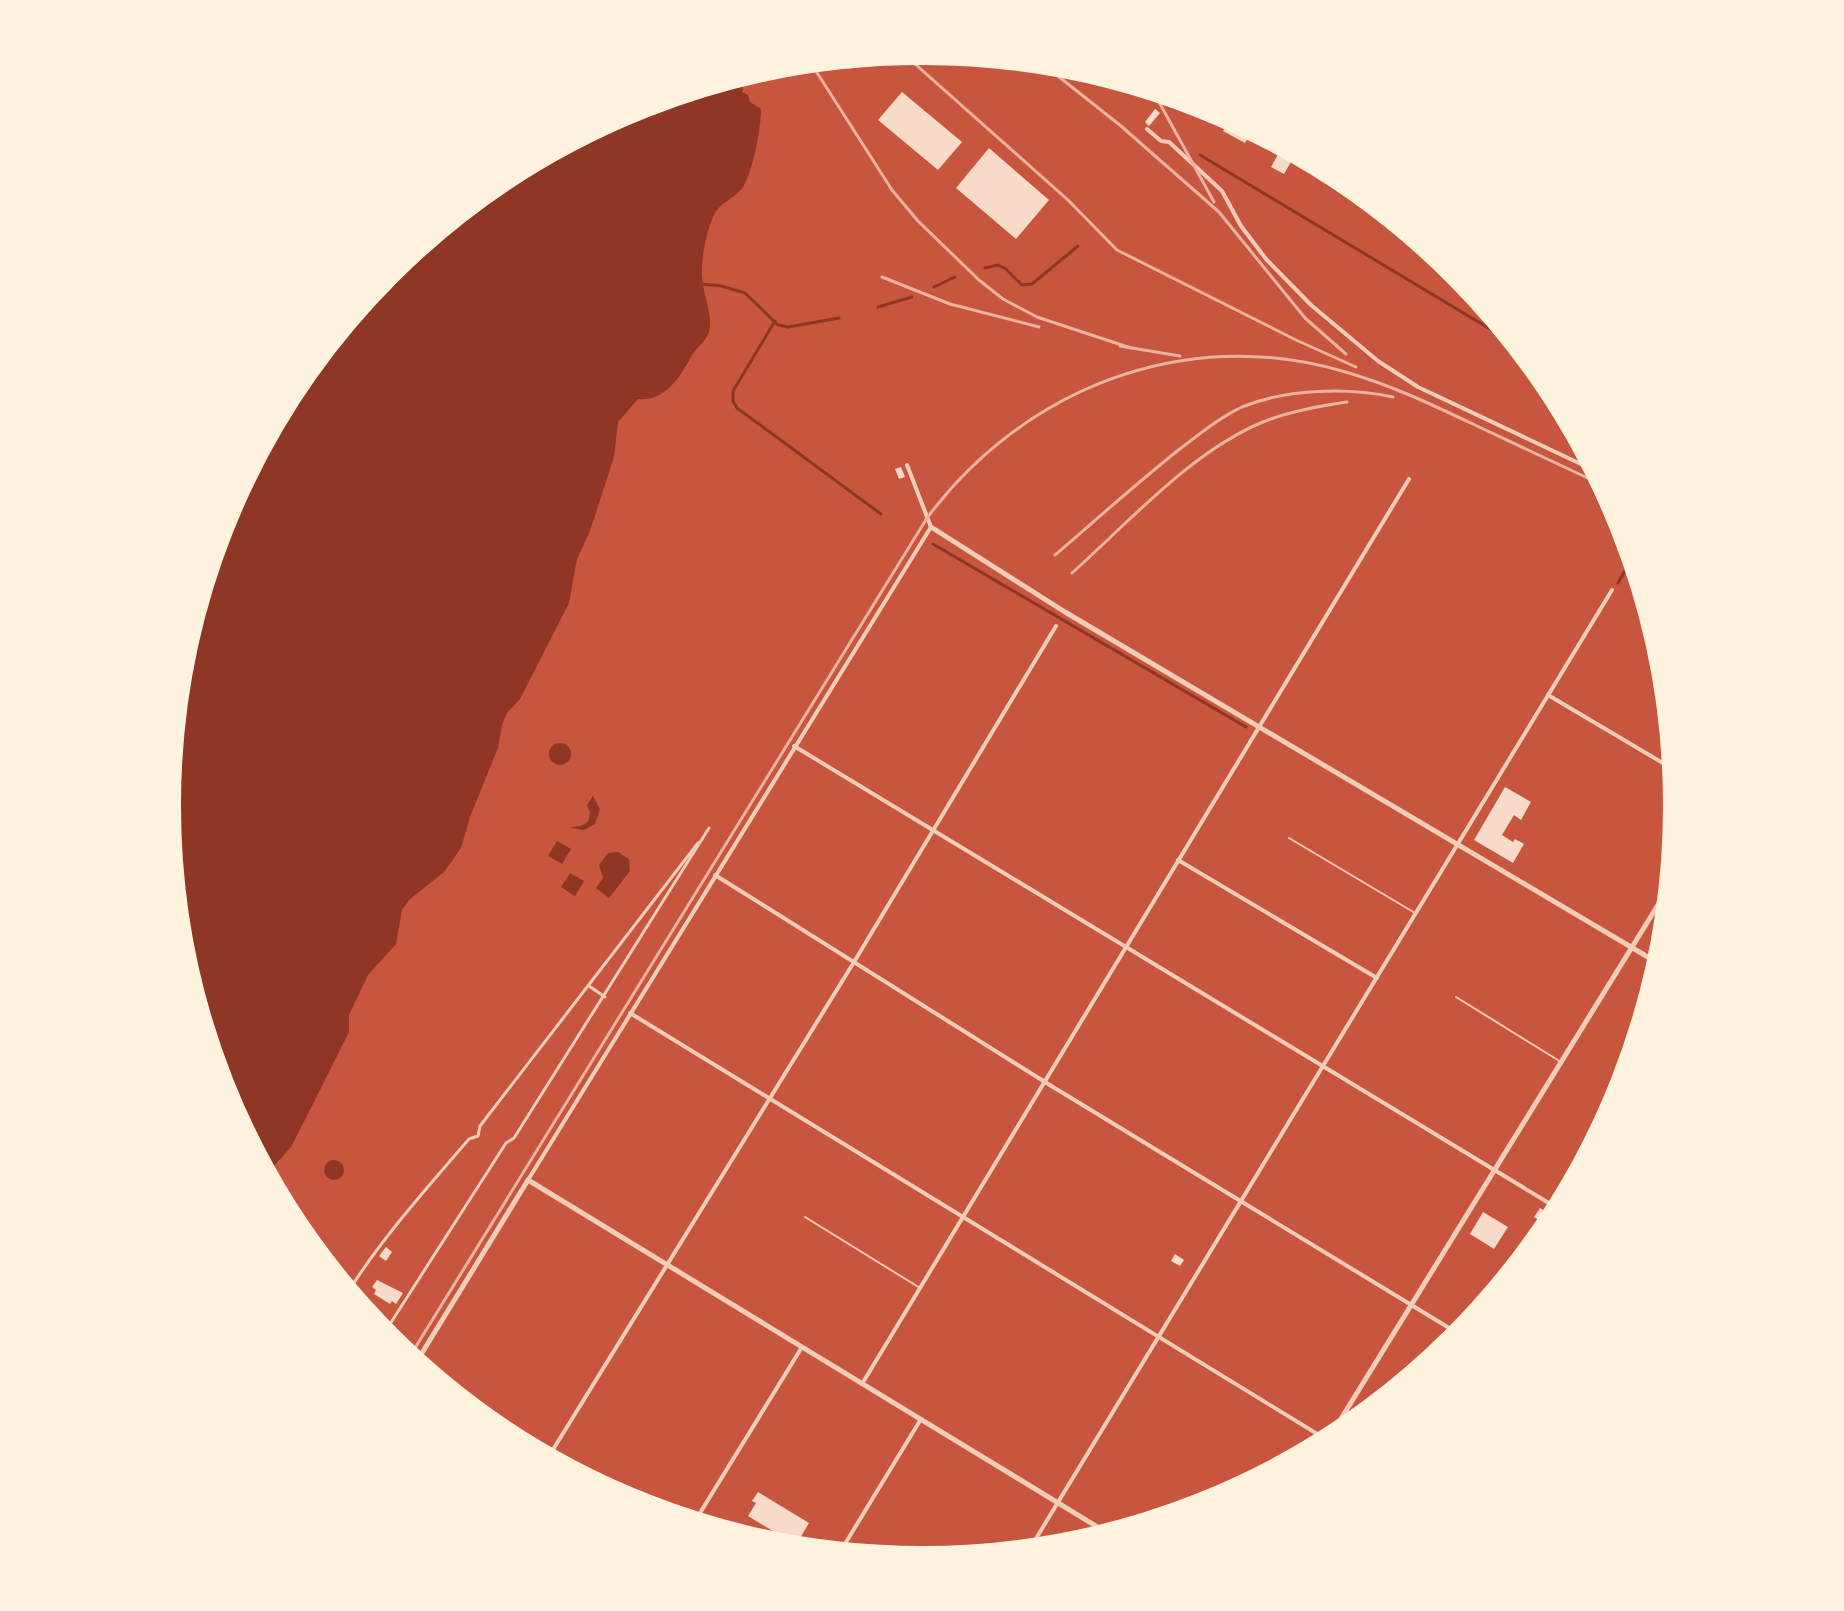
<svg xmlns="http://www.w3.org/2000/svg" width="1844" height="1611" font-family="Mulish,sans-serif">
<rect width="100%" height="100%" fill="#c8553d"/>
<!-- water -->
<g fill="#8f3625">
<path d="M746,69L742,92L748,95L750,102L761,109C761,128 753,171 743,187C735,199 719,202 713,217C706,234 701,258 702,277C703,293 711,310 710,326C709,340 698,345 691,357C680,377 665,402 638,399L618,422L614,457L590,531L577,559L569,603L520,699L507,713L502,725L498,748L470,817L461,848L444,872L409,900L402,910L396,944L368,975L349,1015V1032L315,1100L291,1147L264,1177L220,1096L177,953L163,805L177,657L220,514L291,383L385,268L500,174L632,104Z"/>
<circle cx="560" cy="754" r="11"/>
<path d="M593,796L600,809L595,824L584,830L570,828C579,825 589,828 590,813L587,805Z"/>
<polygon points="557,841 571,849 562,864 548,856"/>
<polygon points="618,852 629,859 630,871 609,898 596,888 603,878 599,865 608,853"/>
<polygon points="570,873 584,881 575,896 561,887"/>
<circle cx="334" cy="1170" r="10"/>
</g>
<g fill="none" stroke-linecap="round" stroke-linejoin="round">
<!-- stream -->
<g stroke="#8f3625" stroke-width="3">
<polyline points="1200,155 1527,351"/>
<polyline points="985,268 998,265 1006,269 1022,285 1032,284 1078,246"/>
<polyline points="702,284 721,286 745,293 778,325 788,327 839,318"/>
<polyline points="934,287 955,277"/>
<polyline points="878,307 912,297"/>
<polyline points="775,321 733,391 733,401 737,408 881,514"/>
<polyline points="933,544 1246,727"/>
<polyline points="1618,583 1635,553"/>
</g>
</g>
<!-- building -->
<g fill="#f7dbc8">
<polygon points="902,92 962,142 938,170 878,120"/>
<polygon points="1155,109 1160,113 1149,126 1145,122"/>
<polygon points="1230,118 1252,130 1245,143 1223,131"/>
<polygon points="1285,142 1298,150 1284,174 1271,167"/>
<polygon points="989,148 1049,200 1016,239 956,188"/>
<polygon points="1329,166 1344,174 1395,216 1394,218 1323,178"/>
<polygon points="1476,289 1492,309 1489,314 1468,302"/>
<polygon points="901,467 905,477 899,479 895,469"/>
<polygon points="1505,787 1531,802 1521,820 1514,815 1502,835 1513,842 1515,839 1524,844 1513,863 1474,840"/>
<polygon points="1540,1208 1558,1219 1553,1228 1534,1217"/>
<polygon points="1483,1212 1508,1227 1494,1249 1470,1234"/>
<polygon points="386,1247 392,1252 386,1261 379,1256"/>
<polygon points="1175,1254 1184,1260 1180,1266 1171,1261"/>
<polygon points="377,1280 403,1293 396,1304 392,1301 390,1304 374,1294 376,1290 372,1287"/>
<polygon points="758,1492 809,1523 796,1545 748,1516 756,1503 752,1501"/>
</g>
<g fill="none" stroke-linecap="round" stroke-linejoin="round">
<!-- service -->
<g stroke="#f1ccb7" stroke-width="2">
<polyline points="1289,838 1415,913"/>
<polyline points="1456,997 1561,1062"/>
<polyline points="1611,1086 1624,1094"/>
<polyline points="805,1217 920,1288"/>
</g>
<!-- pedestrian -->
<g stroke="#f1ccb7" stroke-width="3">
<polyline points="589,986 605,997"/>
<path d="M346,1295C381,1239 426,1189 469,1139L478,1136L480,1126L698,843"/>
<polyline points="352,1302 388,1327"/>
<polyline points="381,1338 506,1143 514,1138 709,828"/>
</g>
<!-- minor -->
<g stroke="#f1ccb7" stroke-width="4">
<polyline points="1147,129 1161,141 1169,142 1222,191 1241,226 1266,259 1311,305 1378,361 1418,387 1602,474"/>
<polyline points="1548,695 1678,772"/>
<polyline points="794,746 1562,1211"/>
<polyline points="1178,860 1377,978"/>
<polyline points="715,875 1053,1087 1464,1337"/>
<polyline points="630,1013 1332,1443"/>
<polyline points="528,1180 931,527 907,465"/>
<polyline points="862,1384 1409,479"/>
<polyline points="460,1404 605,1493"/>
<polyline points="546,1461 854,962 1056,626"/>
<polyline points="692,1526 802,1347"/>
<polyline points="1026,1555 1612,590"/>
<polyline points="837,1557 921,1419"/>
</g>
<!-- tertiary -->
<g stroke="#f1ccb7" stroke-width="5">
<polyline points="931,527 1065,612 1663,966"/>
<polyline points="414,1366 528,1180 1114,1537"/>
<polyline points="1323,1448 1674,879"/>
</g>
<!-- rail -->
<g stroke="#e9b49f" stroke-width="3">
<polyline points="897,48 1068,200 1117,250 1296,340 1356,367"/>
<polyline points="807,57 892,190 918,221 979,280 1003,299 1037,317 1131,348"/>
<polyline points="1034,57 1121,126 1219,212 1305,318 1346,354"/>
<polyline points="1133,80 1159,102 1214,202"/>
<polyline points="882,277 950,304 1039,327"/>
<polyline points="1120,346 1180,356"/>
<path d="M1055,555C1097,519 1138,482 1181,448C1200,434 1220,417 1242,407C1286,389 1347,387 1393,397"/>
<path d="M1072,573C1129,522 1192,451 1263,422C1290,411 1319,406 1347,402"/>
<path d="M407,1361L927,518C1023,389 1184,325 1342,371C1389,384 1433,405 1477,426C1521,447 1565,467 1609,488"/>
</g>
</g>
<!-- crop -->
<path d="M0 0H1844V1611H0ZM921 60H923A745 745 0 0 1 1668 805V806A745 745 0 0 1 923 1551H921A745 745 0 0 1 176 806V805A745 745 0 0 1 921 60Z" fill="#fff3e0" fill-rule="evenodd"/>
<path fill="none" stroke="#fff3e0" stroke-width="10" d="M921 60H923A745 745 0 0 1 1668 805V806A745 745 0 0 1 923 1551H921A745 745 0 0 1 176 806V805A745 745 0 0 1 921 60Z"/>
</svg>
